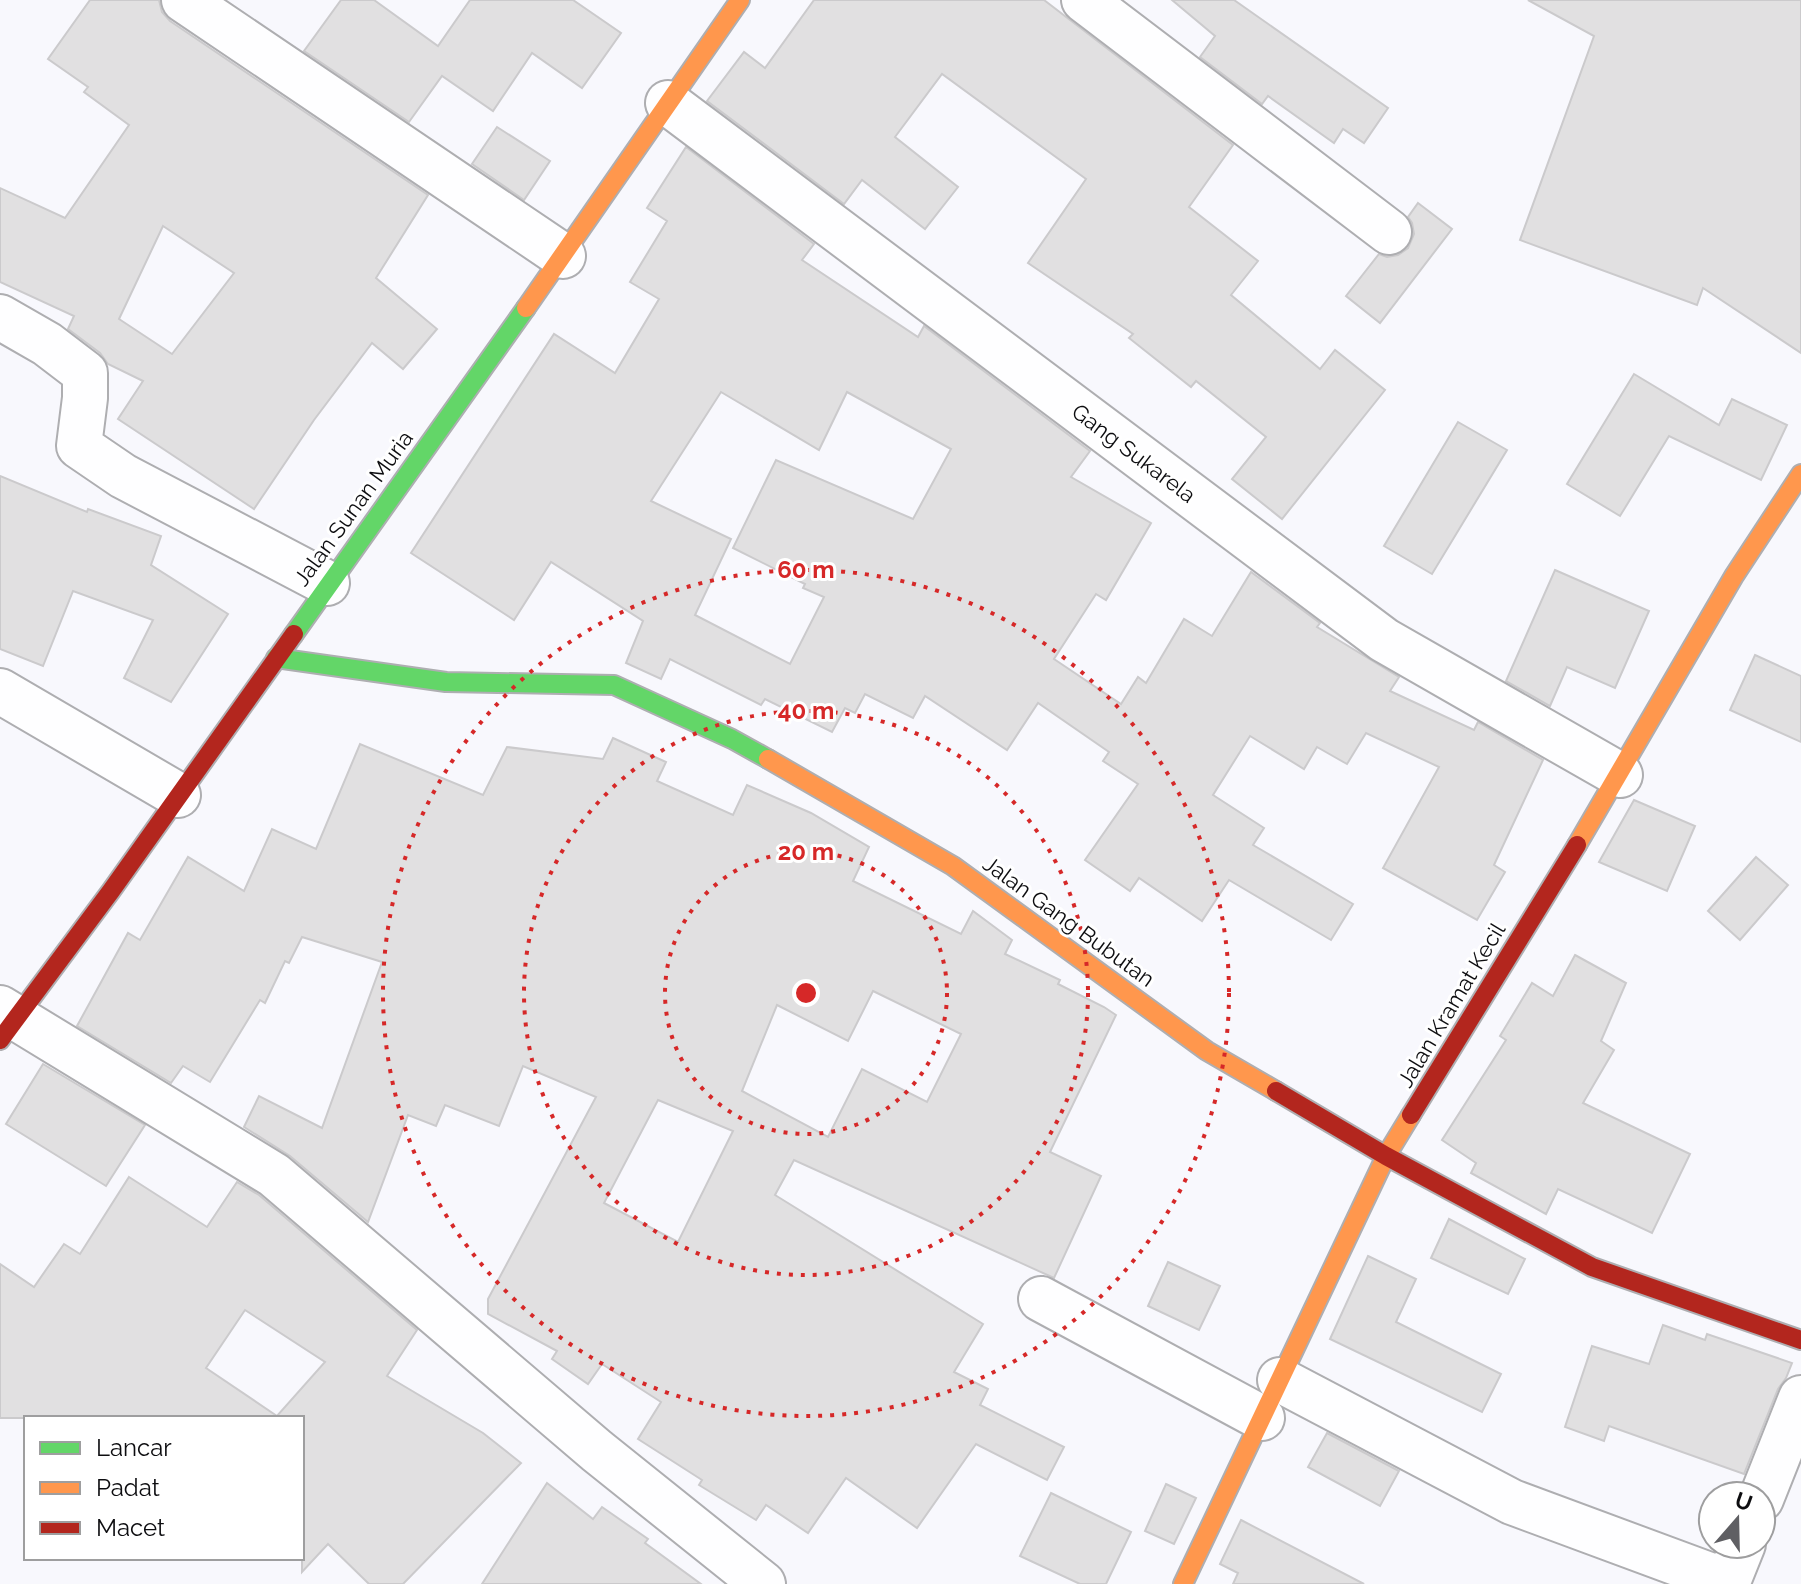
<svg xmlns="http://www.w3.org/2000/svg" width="1801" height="1584" font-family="Raleway,sans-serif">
<rect width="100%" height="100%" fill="#f8f8fd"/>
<!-- building -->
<g fill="#e1e0e1" stroke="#cbcacc" stroke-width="2" fill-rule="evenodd">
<path d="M90,0H159L162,12L170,21L428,195L376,278L437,329L403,369L372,343L314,420L254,509L118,419L143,381L108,364L100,353L68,329L74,316L0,282V188L65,218L129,125L84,92L88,87L48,59ZM163,226L234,273L172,354L119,319Z"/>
<polygon points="341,0 374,0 438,46 470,0 573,0 621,33 582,88 532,53 493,111 442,76 409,122 304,51"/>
<polygon points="814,0 1044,0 1233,145 1189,207 1258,261 1231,295 1320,369 1335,350 1385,390 1282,519 1232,479 1266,437 1196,381 1191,387 1129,338 1133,334 1028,263 1086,179 942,74 895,137 958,187 925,229 862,180 844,204 707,101 744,52 765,68"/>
<polygon points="1172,0 1234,0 1388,108 1364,143 1343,129 1334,143 1268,96 1262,104 1200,57 1215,36"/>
<polygon points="1528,0 1801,0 1801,353 1703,288 1697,305 1520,240 1594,36"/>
<polygon points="497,127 550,161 524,200 472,164"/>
<path d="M686,147L814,244L802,260L918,337L924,326L1090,451L1071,477L1151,523L1106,600L1096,594L1054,659L1121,704L1138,677L1146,683L1184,619L1212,636L1251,572L1320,623L1317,627L1399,677L1390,691L1474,730L1478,722L1543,760L1494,865L1505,872L1477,920L1383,868L1439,767L1366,733L1347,764L1317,747L1304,769L1250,736L1213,795L1264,828L1253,845L1353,904L1331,940L1229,880L1202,921L1139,878L1130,891L1085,860L1138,784L1103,761L1109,752L1038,703L1007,750L925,696L913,718L865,694L855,713L845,708L832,732L765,699L761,705L670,659L661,679L626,663L643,621L551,562L514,620L411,553L554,334L615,373L659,299L630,282L667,221L647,208ZM721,392L819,450L847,392L951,449L913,519L776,460L733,548L805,584L803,588L824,597L790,664L695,615L731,539L651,501Z"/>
<polygon points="1418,203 1452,229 1380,323 1346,296 1379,254 1387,257 1398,255 1408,248 1414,234 1412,223 1408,217"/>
<polygon points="1634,374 1719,425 1732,399 1787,425 1761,480 1669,436 1620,516 1567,484"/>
<polygon points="1458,422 1507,450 1432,574 1384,546"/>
<polygon points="0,476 87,512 88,509 161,536 151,565 228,614 171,702 124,678 153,620 73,591 43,666 0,649"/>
<polygon points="1555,570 1649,611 1615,688 1567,667 1550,706 1506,681"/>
<polygon points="1755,655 1801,676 1801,742 1730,710"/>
<path d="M613,738L666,762L657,781L733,815L747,785L811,813L869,847L853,881L961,934L973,911L1012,940L1005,954L1060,980L1058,984L1104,1007L1116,1015L1050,1152L1101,1176L1054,1278L794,1160L775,1195L983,1324L954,1372L988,1389L980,1405L1064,1447L1047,1480L976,1444L917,1528L846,1478L808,1533L766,1505L756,1520L699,1485L702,1480L638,1439L661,1402L602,1364L588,1384L552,1359L557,1351L488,1314V1299L596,1097L523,1066L499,1126L445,1105L436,1126L408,1115L368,1222L290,1156L244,1127L259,1096L322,1128L382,962L302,937L289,963L285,961L265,1003L260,1000L210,1082L183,1066L171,1083L77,1026L128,933L140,940L188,857L244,891L272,829L316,849L360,744L483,795L507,747L603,759ZM873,991L961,1034L927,1102L862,1069L828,1137L742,1091L777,1005L848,1041ZM658,1100L733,1131L678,1242L604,1203Z"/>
<polygon points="1634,800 1695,826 1667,891 1599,862"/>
<polygon points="1756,857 1788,885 1740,940 1708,911"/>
<polygon points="1575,955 1626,983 1601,1041 1614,1050 1583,1103 1690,1154 1652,1233 1558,1189 1546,1214 1471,1173 1476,1163 1442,1140 1506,1040 1500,1036 1532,983 1553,996"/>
<polygon points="43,1064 145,1125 106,1186 6,1124"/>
<path d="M129,1177L207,1227L237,1182L259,1195L417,1330L387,1376L483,1433L521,1463L403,1584H369L328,1544L302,1572V1418H0V1264L34,1287L64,1244L80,1254ZM245,1310L325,1362L277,1416L206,1368Z"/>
<polygon points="1449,1219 1525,1259 1508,1294 1431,1258"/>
<polygon points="1368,1256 1416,1279 1396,1322 1501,1374 1482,1412 1330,1339"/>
<polygon points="1168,1262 1220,1286 1199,1330 1148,1306"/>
<polygon points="1663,1325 1705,1340 1707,1334 1792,1363 1786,1378 1778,1389 1744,1474 1609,1426 1604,1441 1565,1427 1592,1346 1649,1364"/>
<polygon points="1327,1433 1399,1471 1380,1506 1308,1467"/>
<polygon points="547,1483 593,1519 602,1507 648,1539 645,1543 701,1584 482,1584"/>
<polygon points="1166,1484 1196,1498 1174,1544 1145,1531"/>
<polygon points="1051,1493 1131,1532 1106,1584 1080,1584 1020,1556"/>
<polygon points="1241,1520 1364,1584 1233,1584 1238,1573 1220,1564"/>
</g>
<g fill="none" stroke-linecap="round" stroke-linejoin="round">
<defs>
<g id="street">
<polyline points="184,0 563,256"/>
<polyline points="1084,0 1389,232"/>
<polyline points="668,103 1384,640 1620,775"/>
<polyline points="0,317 47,344 85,373 85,398 79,446 123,476 327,583"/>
<polyline points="0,691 178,795"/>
<polyline points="0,1008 274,1175 597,1451 763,1584"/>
<polyline points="1041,1299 1262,1418"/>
<polyline points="1280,1380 1512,1502 1728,1582"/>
<polyline points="1761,1499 1801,1398"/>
<polyline points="1727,1584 1743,1544"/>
</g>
<g id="fast">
<polyline points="294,634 526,308"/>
<polyline points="276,658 446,682 614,685 732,739 768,759"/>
</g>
<g id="slow">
<polyline points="526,308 740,0"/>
<polyline points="768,759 953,866 1207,1051 1276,1091"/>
<polyline points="1577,845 1734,576 1801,474"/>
<polyline points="1183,1584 1386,1156 1411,1115"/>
</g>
<g id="jam">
<polyline points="0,1040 111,891 294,634"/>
<polyline points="1276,1091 1386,1156 1592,1267 1801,1340"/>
<polyline points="1411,1115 1577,845"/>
</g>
</defs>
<!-- street casing -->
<use href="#street" stroke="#aeaeb1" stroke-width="48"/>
<!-- fast casing -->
<use href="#fast" stroke="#aeaeb1" stroke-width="22"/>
<!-- slow casing -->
<use href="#slow" stroke="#aeaeb1" stroke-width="22"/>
<!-- jam casing -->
<use href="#jam" stroke="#aeaeb1" stroke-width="22"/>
<!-- street -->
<use href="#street" stroke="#fefeff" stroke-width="44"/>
<!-- fast -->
<use href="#fast" stroke="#63d668" stroke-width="18"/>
<!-- slow -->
<use href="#slow" stroke="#ff974d" stroke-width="18"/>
<!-- jam -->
<use href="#jam" stroke="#b3261e" stroke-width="18"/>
</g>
<!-- distance rings -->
<g fill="none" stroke="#d62828" stroke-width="4" stroke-dasharray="4 8">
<circle cx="806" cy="993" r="141"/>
<circle cx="806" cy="993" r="282"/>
<circle cx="806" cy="993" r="423"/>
</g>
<g text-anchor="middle" stroke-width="6" stroke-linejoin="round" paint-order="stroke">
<!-- street labels -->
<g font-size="22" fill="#0d0d10" stroke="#fff">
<text transform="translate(1134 453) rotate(37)" y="8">Gang Sukarela</text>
<text transform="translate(353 508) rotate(-54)" y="8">Jalan Sunan Muria</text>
<text transform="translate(1069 921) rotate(36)" y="8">Jalan Gang Bubutan</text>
<text transform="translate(1451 1005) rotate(-59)" y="8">Jalan Kramat Kecil</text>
</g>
</g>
<circle cx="806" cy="993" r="12" fill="#d62828" stroke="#fff" stroke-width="4"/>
<g font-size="24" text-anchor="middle" font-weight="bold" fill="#d62828" stroke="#fff" stroke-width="6" stroke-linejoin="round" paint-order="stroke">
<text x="806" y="578">60 m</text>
<text x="806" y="719">40 m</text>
<text x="806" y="860">20 m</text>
</g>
<!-- legend -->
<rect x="24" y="1416" width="280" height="144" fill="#ffffff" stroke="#9e9e9f" stroke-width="2"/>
<rect x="40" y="1442" width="40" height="12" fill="#63d668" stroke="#9e9e9f" stroke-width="2"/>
<text x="96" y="1456" font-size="24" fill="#0d0d10">Lancar</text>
<rect x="40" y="1482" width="40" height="12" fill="#ff974d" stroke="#9e9e9f" stroke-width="2"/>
<text x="96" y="1496" font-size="24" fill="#0d0d10">Padat</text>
<rect x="40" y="1522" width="40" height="12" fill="#b3261e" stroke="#9e9e9f" stroke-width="2"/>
<text x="96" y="1536" font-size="24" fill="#0d0d10">Macet</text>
<!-- north arrow -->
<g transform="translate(1737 1520) rotate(20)"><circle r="38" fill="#ffffff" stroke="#9e9e9f" stroke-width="2"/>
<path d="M0-6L14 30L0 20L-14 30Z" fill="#5f5f63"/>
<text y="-12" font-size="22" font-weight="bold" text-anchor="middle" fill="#0d0d10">U</text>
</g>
</svg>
